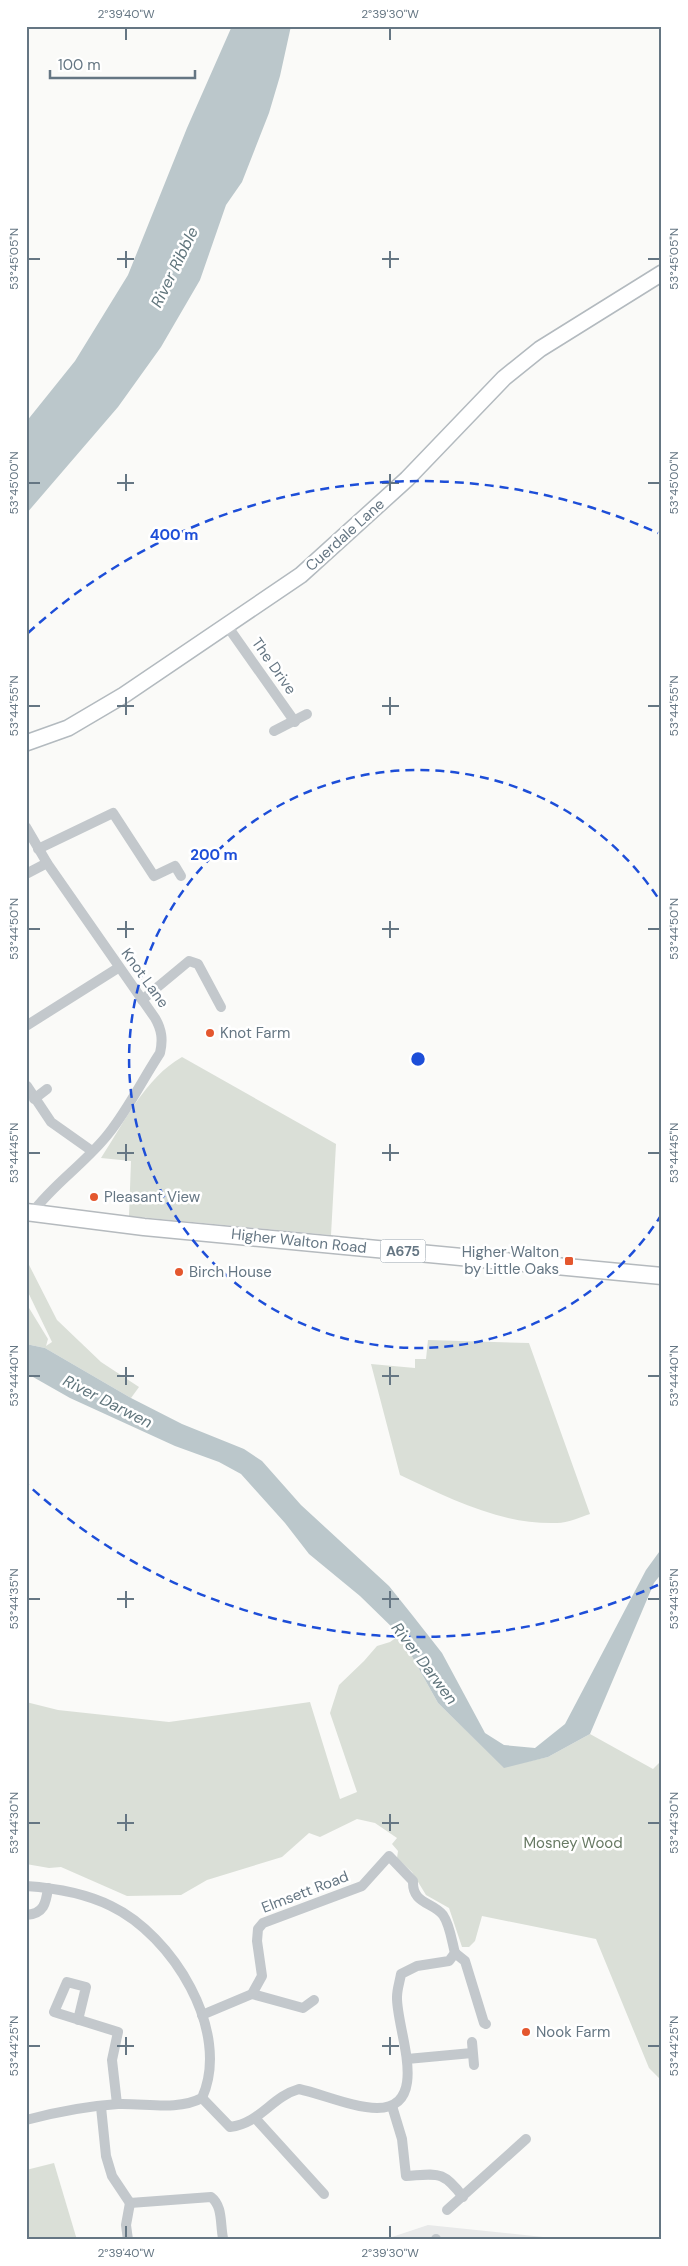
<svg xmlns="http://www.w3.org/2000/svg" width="688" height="2266" font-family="'DM Sans',sans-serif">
<rect width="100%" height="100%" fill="#fafaf8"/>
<!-- built -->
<polygon fill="#e8e9e9" points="428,2225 562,2239 562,2240 383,2240"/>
<!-- green -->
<g fill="#dadfd7">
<path d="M182,1057L336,1144L331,1235L129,1216L131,1161L101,1158C124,1123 145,1078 182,1057Z"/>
<polygon points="26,1259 57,1320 101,1362 139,1387 131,1398 45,1348 26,1344 26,1303 48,1339 46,1346 52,1342 26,1288"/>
<path d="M428,1340L529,1343L590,1514C580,1517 568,1523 557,1523C501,1525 449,1498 400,1475L371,1364L415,1368V1359H426Z"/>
<polygon points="400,1635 438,1703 504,1767 548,1757 590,1734 653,1769 662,1760 662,2081 649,2068 596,1939 482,1916 475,1941 469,1947 462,1947 449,1908 426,1895 412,1872 397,1858 398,1851 392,1844 397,1838 375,1823 357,1819 320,1837 309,1833 282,1857 207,1880 181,1895 127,1896 61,1867 49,1868 26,1864 26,1702 58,1710 169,1722 310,1702 340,1799 357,1792 330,1713 339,1685 364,1661 377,1646 390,1642"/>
<polygon points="54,2163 77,2240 26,2240 26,2170"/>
</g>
<!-- water -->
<g fill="#bbc7cb">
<polygon points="232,26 291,26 280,76 269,113 242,182 226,205 200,280 161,347 118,407 26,514 26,422 75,361 128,275 187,128"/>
<polygon points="26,1344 45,1348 131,1398 182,1424 244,1449 262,1461 301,1505 389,1586 413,1616 442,1653 485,1733 504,1745 535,1748 565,1724 646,1570 662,1548 662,1573 654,1583 590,1734 548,1757 504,1768 438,1703 400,1635 360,1596 309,1554 285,1523 241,1474 219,1462 175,1446 70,1398 26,1373"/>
</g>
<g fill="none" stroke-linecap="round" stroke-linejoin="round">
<defs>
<polyline id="secondary" points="26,743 68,728 124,695 301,575 407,479 504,378 540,349 662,273"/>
<polyline id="primary" points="26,1212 144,1227 662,1276"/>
</defs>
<!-- secondary casing -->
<use href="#secondary" stroke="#b3babf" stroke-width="18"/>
<!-- primary casing -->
<use href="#primary" stroke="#b5babe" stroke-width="19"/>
<!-- street -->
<g stroke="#c3c8cc" stroke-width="10">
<polyline points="228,627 295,722"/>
<polyline points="274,731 307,714"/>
<path d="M26,827L47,863L155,1018C162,1030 163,1040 160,1053C143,1079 128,1109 109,1133C86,1163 54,1183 32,1213"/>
<polyline points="38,849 113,813 154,876 175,866 181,876"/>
<polyline points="26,874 47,863"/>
<polyline points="142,1000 189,961 198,964 221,1007"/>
<polyline points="26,1026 118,968"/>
<polyline points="27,1086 51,1122 92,1151"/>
<polyline points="34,1099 47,1089"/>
<path d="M26,1886C55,1888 85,1893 111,1906C172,1935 232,2031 202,2098C177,2111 146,2103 118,2104C88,2106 56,2112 26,2120"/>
<path d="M26,1915C44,1914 46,1903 48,1888"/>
<polyline points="455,1953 465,1961 484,2023 486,2024"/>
<polyline points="252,1994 303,2008 314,2000"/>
<path d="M202,2015L252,1994L262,1976L257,1941L258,1929L263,1923L362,1886L389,1856L413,1881C412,1904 433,1902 443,1915C450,1925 452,1942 455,1953"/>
<polyline points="78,2020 86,1987 67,1982 54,2012 118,2032 112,2060 117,2104"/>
<polyline points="472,2042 474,2065"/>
<polyline points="407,2059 472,2053"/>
<path d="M202,2098L230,2127C261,2123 271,2097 299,2089C322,2094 354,2108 377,2108C432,2107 396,2029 397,1997C397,1989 400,1981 401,1974L417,1966L449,1961L455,1953"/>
<path d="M392,2106L402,2139L406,2176C438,2174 443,2170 463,2197"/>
<path d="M101,2107L106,2156L112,2176L130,2203L211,2197C223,2206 220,2224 223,2238"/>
<polyline points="256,2119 324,2194"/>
<polyline points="447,2210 526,2139"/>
<polyline points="436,2239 436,2240"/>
<polyline points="128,2240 126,2225 130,2203"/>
</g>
<!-- secondary -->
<use href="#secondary" stroke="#fff" stroke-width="15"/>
<!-- primary -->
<use href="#primary" stroke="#fff" stroke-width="16"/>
</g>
<!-- ticks -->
<path fill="none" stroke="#657683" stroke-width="2" d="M126,28V40M390,28V40M126,251V268M390,251V268M28,259H40M117,259H134M382,259H399M648,259H660M126,474V491M390,474V491M28,483H40M117,483H134M382,483H399M648,483H660M126,697V715M390,697V715M28,706H40M117,706H134M382,706H399M648,706H660M126,921V938M390,921V938M28,929H40M117,929H134M382,929H399M648,929H660M126,1144V1161M390,1144V1161M28,1153H40M117,1153H134M382,1153H399M648,1153H660M126,1367V1385M390,1367V1385M28,1376H40M117,1376H134M382,1376H399M648,1376H660M126,1591V1608M390,1591V1608M28,1599H40M117,1599H134M382,1599H399M648,1599H660M126,1814V1831M390,1814V1831M28,1823H40M117,1823H134M382,1823H399M648,1823H660M126,2037V2055M390,2037V2055M28,2046H40M117,2046H134M382,2046H399M648,2046H660M126,2226V2238M390,2226V2238"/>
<!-- distance rings -->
<g fill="none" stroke="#1d4ed8" stroke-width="2.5" stroke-dasharray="9 6">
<path d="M662 1214A289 289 0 1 1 662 904"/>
<path d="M658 1585A578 578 0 0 1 28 1485M28 633A578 578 0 0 1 658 533"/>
</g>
<!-- markers -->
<g fill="#e4572e" stroke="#fff" stroke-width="2">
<circle cx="210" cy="1033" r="5"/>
<circle cx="94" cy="1197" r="5"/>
<rect x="564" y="1256" width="10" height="10" rx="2.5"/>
<circle cx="179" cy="1272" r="5"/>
<circle cx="526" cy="2032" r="5"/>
</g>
<g text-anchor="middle" stroke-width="5" stroke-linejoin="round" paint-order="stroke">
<!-- shield labels -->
<rect fill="#fff" stroke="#939fa8" stroke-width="1" x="380.5" y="1239.5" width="45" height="23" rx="4"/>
<g font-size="14" font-weight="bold" fill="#657683">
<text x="403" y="1256">A675</text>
</g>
<!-- street labels -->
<g font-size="15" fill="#657683" stroke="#fff">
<text transform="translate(345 535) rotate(-42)" y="5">Cuerdale Lane</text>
<text transform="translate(274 666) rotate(55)" y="5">The Drive</text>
<text transform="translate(145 978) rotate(54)" y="5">Knot Lane</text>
<text transform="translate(299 1241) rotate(6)" y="5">Higher Walton Road</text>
<text transform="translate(305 1892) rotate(-21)" y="5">Elmsett Road</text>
</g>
<!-- poi labels -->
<g font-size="15" fill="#657683" stroke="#fff" text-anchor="start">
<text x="220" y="1038">Knot Farm</text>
<text x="104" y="1202">Pleasant View</text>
<text x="559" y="1257" text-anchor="end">Higher Walton<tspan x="559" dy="17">by Little Oaks</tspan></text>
<text x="189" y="1277">Birch House</text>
<text x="536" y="2037">Nook Farm</text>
</g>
<!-- park labels -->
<g font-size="15" fill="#687a64" stroke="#fff">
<text x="573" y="1848">Mosney Wood</text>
</g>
<!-- water labels -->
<g font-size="16" font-style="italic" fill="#60757c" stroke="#fff">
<text transform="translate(174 267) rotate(-64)" y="6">River Ribble</text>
<text transform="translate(108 1401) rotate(27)" y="6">River Darwen</text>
<text transform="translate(425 1663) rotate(53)" y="6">River Darwen</text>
</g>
</g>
<circle cx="418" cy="1059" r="8" fill="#1d4ed8" stroke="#fff" stroke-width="2.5"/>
<g font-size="15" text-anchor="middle" font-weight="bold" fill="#1d4ed8" stroke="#fff" stroke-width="5" stroke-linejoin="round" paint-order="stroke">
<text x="174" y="540">400 m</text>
<text x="214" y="860">200 m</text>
</g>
<!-- border -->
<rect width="688" height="2266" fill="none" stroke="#ffffff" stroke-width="55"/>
<!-- scale -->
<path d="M50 70v8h145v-8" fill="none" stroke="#657683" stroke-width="2.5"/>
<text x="58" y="70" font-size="15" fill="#657683" stroke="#ffffff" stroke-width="4" paint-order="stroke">100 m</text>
<rect x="28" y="28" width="632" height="2210" fill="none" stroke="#657683" stroke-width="2"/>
<g font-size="12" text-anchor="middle" fill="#657683">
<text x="126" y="18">2°39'40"W</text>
<text x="390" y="18">2°39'30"W</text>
<text transform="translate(14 259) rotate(-90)" y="4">53°45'05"N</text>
<text transform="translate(674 259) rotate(-90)" y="4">53°45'05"N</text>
<text transform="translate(14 483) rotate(-90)" y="4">53°45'00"N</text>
<text transform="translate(674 483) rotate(-90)" y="4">53°45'00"N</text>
<text transform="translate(14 706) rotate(-90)" y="4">53°44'55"N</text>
<text transform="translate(674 706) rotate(-90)" y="4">53°44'55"N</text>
<text transform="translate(14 929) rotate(-90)" y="4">53°44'50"N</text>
<text transform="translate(674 929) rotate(-90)" y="4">53°44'50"N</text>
<text transform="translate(14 1153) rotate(-90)" y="4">53°44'45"N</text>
<text transform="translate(674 1153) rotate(-90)" y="4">53°44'45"N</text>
<text transform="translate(14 1376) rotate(-90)" y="4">53°44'40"N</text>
<text transform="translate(674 1376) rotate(-90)" y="4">53°44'40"N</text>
<text transform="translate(14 1599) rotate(-90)" y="4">53°44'35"N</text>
<text transform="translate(674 1599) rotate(-90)" y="4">53°44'35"N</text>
<text transform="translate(14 1823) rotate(-90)" y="4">53°44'30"N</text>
<text transform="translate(674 1823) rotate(-90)" y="4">53°44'30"N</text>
<text transform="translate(14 2046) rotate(-90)" y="4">53°44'25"N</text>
<text transform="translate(674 2046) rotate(-90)" y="4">53°44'25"N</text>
<text x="126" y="2257">2°39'40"W</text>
<text x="390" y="2257">2°39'30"W</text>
</g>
</svg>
